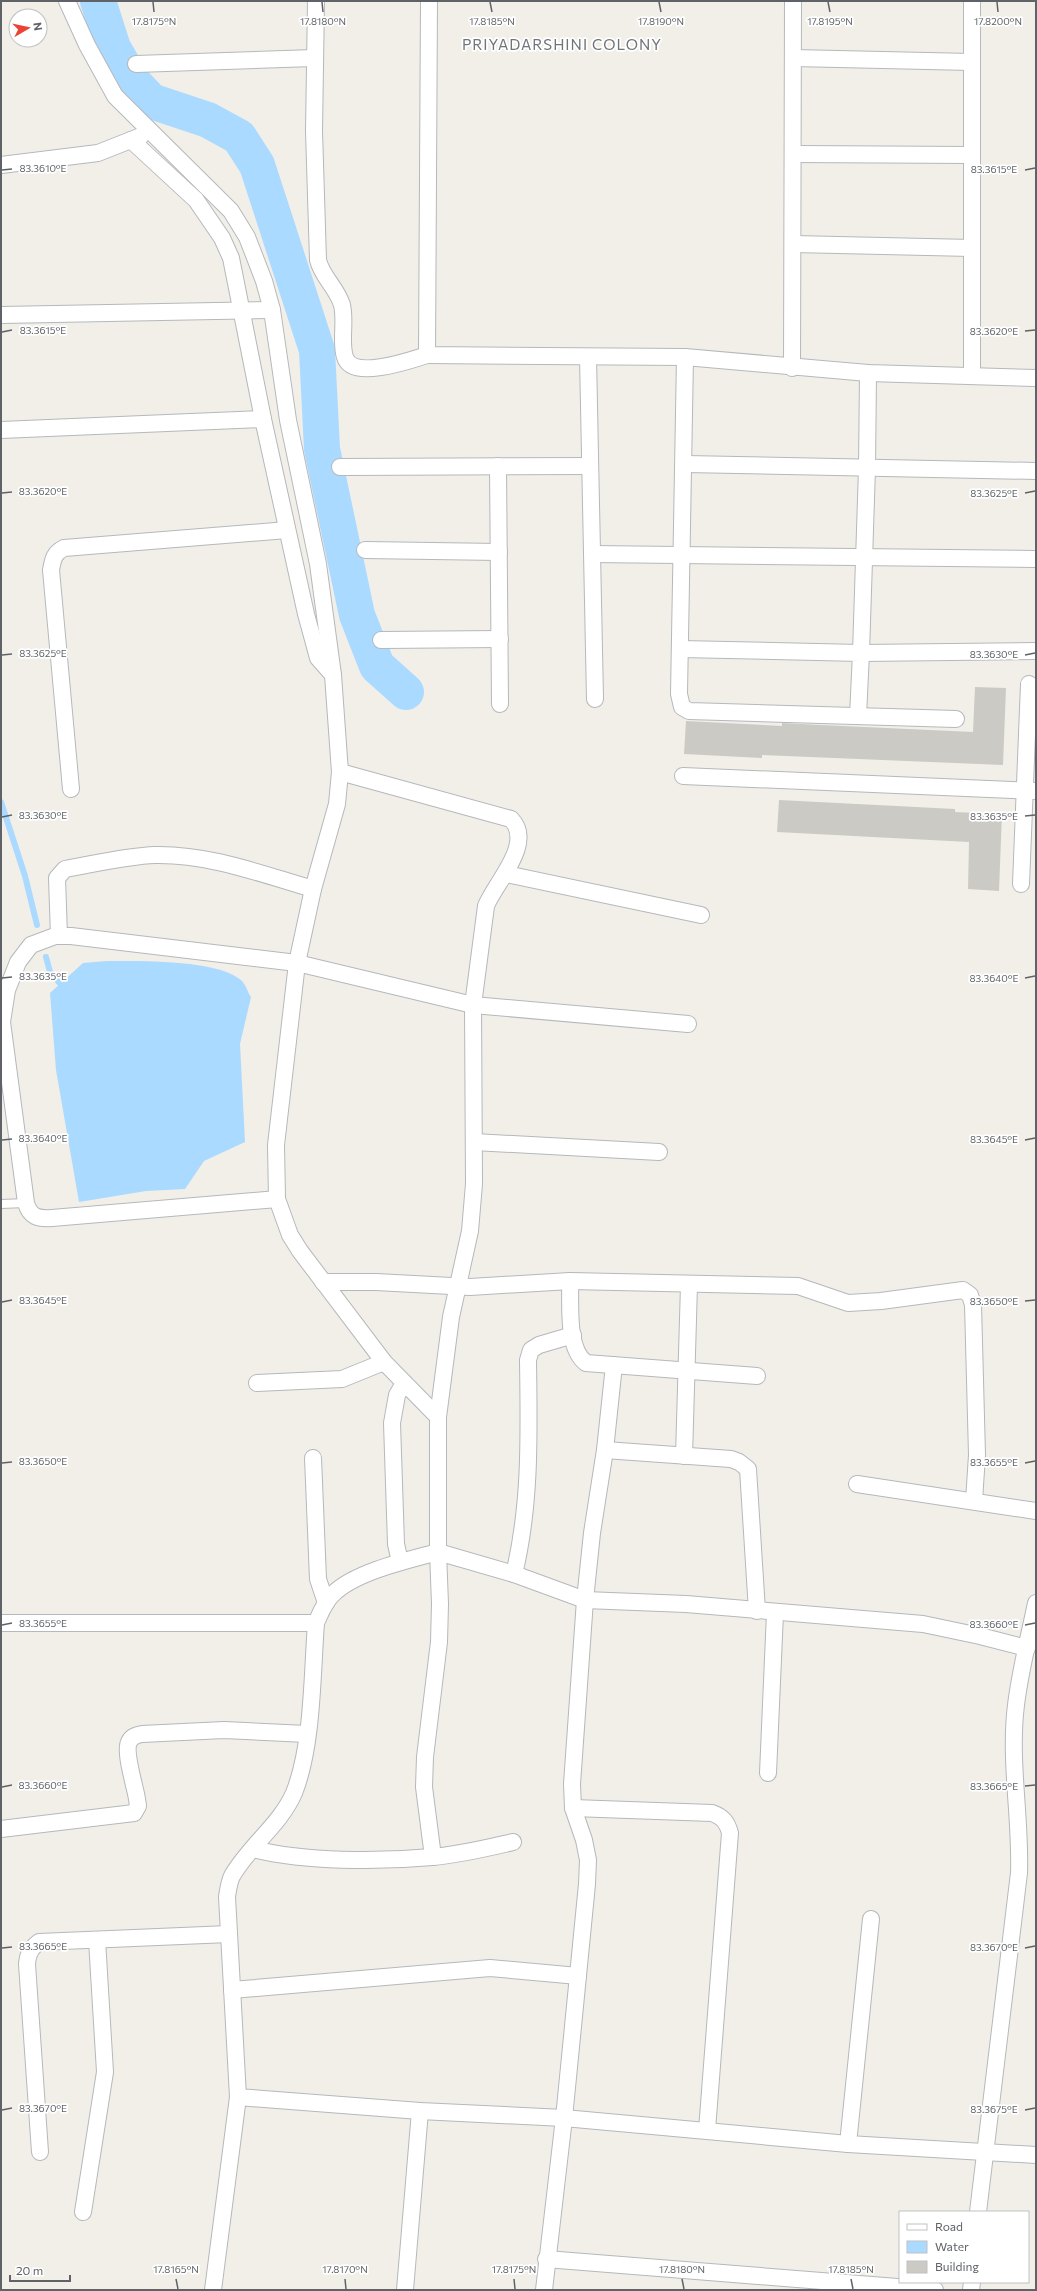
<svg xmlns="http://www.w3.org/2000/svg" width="1037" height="2291" font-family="Commissioner,sans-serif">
<rect width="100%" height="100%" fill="#f1efe8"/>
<!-- water -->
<path fill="#aadaff" d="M107,961C138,961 219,959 242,981C246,985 248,993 251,997L240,1044L245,1142L204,1161L185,1189L146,1191L79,1202L56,1070L50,993L83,963Z"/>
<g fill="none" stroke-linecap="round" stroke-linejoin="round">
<!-- stream -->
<g stroke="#aadaff" stroke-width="6">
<polyline points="1,802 25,876 37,925"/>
<polyline points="46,957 50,972 64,988"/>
</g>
<!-- river -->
<polyline stroke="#aadaff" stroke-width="36" points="98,1 113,48 132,81 151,101 208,120 239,137 257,165 317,350 322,449 357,615 377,666 406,692"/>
</g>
<!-- building -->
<g fill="#cccac5">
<polygon points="975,687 1006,688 1003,765 762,755 762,758 684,754 686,721 782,726 782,723 800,724 973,732"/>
<polygon points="779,800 955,809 955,812 1002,814 999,891 968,889 969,842 777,832"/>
</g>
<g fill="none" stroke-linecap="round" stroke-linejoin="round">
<defs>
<polyline id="service" points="1,1204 26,1203"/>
<g id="minor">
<path d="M67,1L87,45L115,96L231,211L247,237L264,281L272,310L288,420L318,564L333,675L340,772L337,804L313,889L297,963L276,1145L277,1199L290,1235L300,1251L384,1362L438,1417V1552C408,1560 355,1572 333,1594C325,1601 320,1614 316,1623C312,1675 313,1745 294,1793C280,1825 249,1846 232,1876C229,1882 228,1890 227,1897L238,2097L420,2111L564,2118L848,2144L1036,2155"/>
<path d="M316,1L314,131L318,260C322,277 337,288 342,305C346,322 340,342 345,357C352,381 411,360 427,355"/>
<polyline points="429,1 427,355 685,357 868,373 1036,378"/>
<polyline points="793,58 972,62"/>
<polyline points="136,64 314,58"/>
<polyline points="131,140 196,200 222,238 231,258 263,419 306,614 318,658 333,675"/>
<polyline points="793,154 972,155"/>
<polyline points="1,165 98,153 141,136"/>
<polyline points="793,244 972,248"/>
<polyline points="1,315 272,310"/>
<polyline points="588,357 595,699"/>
<polyline points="685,357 679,694 682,707 689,711 956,719"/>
<polyline points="792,368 793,1"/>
<polyline points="868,373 867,468 861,653 1036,651"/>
<polyline points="972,376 972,1"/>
<polyline points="1,430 263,419"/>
<polyline points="685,464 1036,471"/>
<polyline points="498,466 500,704"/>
<polyline points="340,467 590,466"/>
<polyline points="365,550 499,552"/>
<polyline points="592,554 1036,559"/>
<polyline points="381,640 500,639"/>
<polyline points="680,649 861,653 858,716"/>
<path d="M340,772L511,819C535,843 495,883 486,906L473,1005L474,1184L470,1231L451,1317L438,1417"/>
<polyline points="683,776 1036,791"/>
<path d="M71,789L51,570C53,559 54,553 64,548L287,530"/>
<polyline points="506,874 701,915"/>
<polyline points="1021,884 1029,684"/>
<path d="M59,936L57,878L65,869C94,864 126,856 155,855C210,854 261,874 313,889"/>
<polyline points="474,1142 659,1152"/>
<path d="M277,1199L52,1218C38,1219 30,1217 26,1203L2,1022L7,990L18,962L31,945L55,936H71L297,963L473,1005L688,1024"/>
<path d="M570,1281C571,1304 566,1348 586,1363L757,1376"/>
<polyline points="323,1282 376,1282 470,1287 570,1281 798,1286 848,1303 881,1301 963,1290 970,1295 973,1305 977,1455 974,1501"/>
<polyline points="257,1383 342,1379 384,1362"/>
<polyline points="605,1450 731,1459 739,1462 748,1469 757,1611"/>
<polyline points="684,1456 689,1285"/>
<polyline points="313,1458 318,1579 326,1603"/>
<polyline points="857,1484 1036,1511"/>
<polyline points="400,1562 396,1544 392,1423 397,1395 404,1383"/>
<path d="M514,1574C531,1504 529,1432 528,1360L531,1350L539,1345L573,1335"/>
<polyline points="1,1623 316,1623"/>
<polyline points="768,1773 775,1613"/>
<path d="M573,1808L712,1813C723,1817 727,1822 730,1833L707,2130"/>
<path d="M1,1829L134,1813L138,1806L137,1799C135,1786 124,1752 129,1742C132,1736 137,1735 142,1734L224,1730L307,1734"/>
<path d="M253,1849C306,1862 378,1862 432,1857C459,1855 487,1848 513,1842"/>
<polyline points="433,1857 424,1787 425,1757 439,1642 440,1604 438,1552 514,1574 585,1600 686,1604 923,1624 980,1636 1027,1648"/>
<polyline points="232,1990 490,1968 578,1976"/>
<polyline points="848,2144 871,1919"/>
<path d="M40,2152L27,1964C28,1954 30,1949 39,1942L229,1934"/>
<polyline points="83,2212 105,2072 97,1940"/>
<path d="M978,2212L1019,1873C1021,1818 1009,1761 1016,1705C1020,1671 1029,1637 1036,1603"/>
<polyline points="546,2259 935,2290"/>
<polyline points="213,2290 238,2097"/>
<polyline points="405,2290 420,2111"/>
<polyline points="544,2290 564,2118 587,1884 588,1860 584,1840 573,1808 572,1784 585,1600 592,1533 605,1450 614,1365"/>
<polyline points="971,2290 972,2282"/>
</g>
</defs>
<!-- service casing -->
<use href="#service" stroke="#b5b8bc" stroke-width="10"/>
<!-- minor casing -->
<use href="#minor" stroke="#b5b8bc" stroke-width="18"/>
<!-- service -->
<use href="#service" stroke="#fff" stroke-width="8"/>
<!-- minor -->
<use href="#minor" stroke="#fff" stroke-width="16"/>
</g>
<!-- ticks -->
<path fill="none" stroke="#5f6368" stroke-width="1.5" d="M153,2L154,12M322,2L323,12M490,2L492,12M659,2L661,12M828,2L830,12M997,2L998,12M2,170L12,169M1025,170L1035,168M1025,331L1035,330M2,332L12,330M2,493L12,492M1025,493L1035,491M2,655L12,654M1025,655L1035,653M1025,816L1035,815M2,817L12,815M2,978L12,977M1025,978L1035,976M2,1140L12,1139M1025,1140L1035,1138M1025,1301L1035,1300M2,1302L12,1300M2,1463L12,1462M1025,1463L1035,1461M2,1625L12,1623M1025,1625L1035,1623M1025,1786L1035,1785M2,1787L12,1785M2,1948L12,1947M1025,1948L1035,1946M2,2110L12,2108M1025,2110L1035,2108M176,2279L178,2289M345,2279L346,2289M514,2279L515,2289M682,2279L684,2289M851,2279L853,2289"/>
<g text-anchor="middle" stroke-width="3.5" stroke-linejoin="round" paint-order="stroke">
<!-- neighbourhood labels -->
<g font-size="15" letter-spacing="1" fill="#70757a" stroke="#fff">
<text x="562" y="50">PRIYADARSHINI COLONY</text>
</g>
</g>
<g font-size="10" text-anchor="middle" fill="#5f6368" stroke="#fff" stroke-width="3.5" stroke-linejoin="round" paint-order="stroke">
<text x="154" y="25">17.8175°N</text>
<text x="323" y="25">17.8180°N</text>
<text x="492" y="25">17.8185°N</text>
<text x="661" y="25">17.8190°N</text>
<text x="830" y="25">17.8195°N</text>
<text x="998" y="25">17.8200°N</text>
<text x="43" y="172">83.3610°E</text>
<text x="994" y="173">83.3615°E</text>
<text x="43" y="334">83.3615°E</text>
<text x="994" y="335">83.3620°E</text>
<text x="43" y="495">83.3620°E</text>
<text x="994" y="497">83.3625°E</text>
<text x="43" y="657">83.3625°E</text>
<text x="994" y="658">83.3630°E</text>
<text x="43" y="819">83.3630°E</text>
<text x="994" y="820">83.3635°E</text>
<text x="43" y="980">83.3635°E</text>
<text x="994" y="982">83.3640°E</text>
<text x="43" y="1142">83.3640°E</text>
<text x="994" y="1143">83.3645°E</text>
<text x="43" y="1304">83.3645°E</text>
<text x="994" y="1305">83.3650°E</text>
<text x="43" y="1465">83.3650°E</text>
<text x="994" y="1466">83.3655°E</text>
<text x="43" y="1627">83.3655°E</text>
<text x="994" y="1628">83.3660°E</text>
<text x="43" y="1789">83.3660°E</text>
<text x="994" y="1790">83.3665°E</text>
<text x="43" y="1950">83.3665°E</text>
<text x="994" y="1951">83.3670°E</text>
<text x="43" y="2112">83.3670°E</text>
<text x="994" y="2113">83.3675°E</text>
<text x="176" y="2273">17.8165°N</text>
<text x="345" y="2273">17.8170°N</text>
<text x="514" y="2273">17.8175°N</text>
<text x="682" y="2273">17.8180°N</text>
<text x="851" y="2273">17.8185°N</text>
</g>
<!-- border -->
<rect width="1037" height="2291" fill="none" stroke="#5f6368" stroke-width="4"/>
<!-- legend -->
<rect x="899" y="2211" width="130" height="72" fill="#ffffff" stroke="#bfc1c3"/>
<rect x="907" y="2224" width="20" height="6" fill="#ffffff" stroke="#bfc1c3"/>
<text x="935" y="2231" font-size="12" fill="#5f6368">Road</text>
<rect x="907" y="2241" width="20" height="12" fill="#aadaff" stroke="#bfc1c3"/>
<text x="935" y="2251" font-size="12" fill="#5f6368">Water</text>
<rect x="907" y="2261" width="20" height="12" fill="#cccac5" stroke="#bfc1c3"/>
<text x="935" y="2271" font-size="12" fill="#5f6368">Building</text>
<!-- north arrow -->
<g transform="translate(28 28) rotate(81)"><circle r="19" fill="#ffffff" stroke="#bfc1c3"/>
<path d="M0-3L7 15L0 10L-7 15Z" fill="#ea4335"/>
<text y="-6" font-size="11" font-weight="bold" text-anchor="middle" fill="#5f6368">N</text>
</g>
<!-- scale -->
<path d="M10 2275v6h60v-6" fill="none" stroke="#5f6368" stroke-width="2"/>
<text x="16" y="2275" font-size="12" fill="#5f6368" stroke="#ffffff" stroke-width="3" paint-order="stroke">20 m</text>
</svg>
